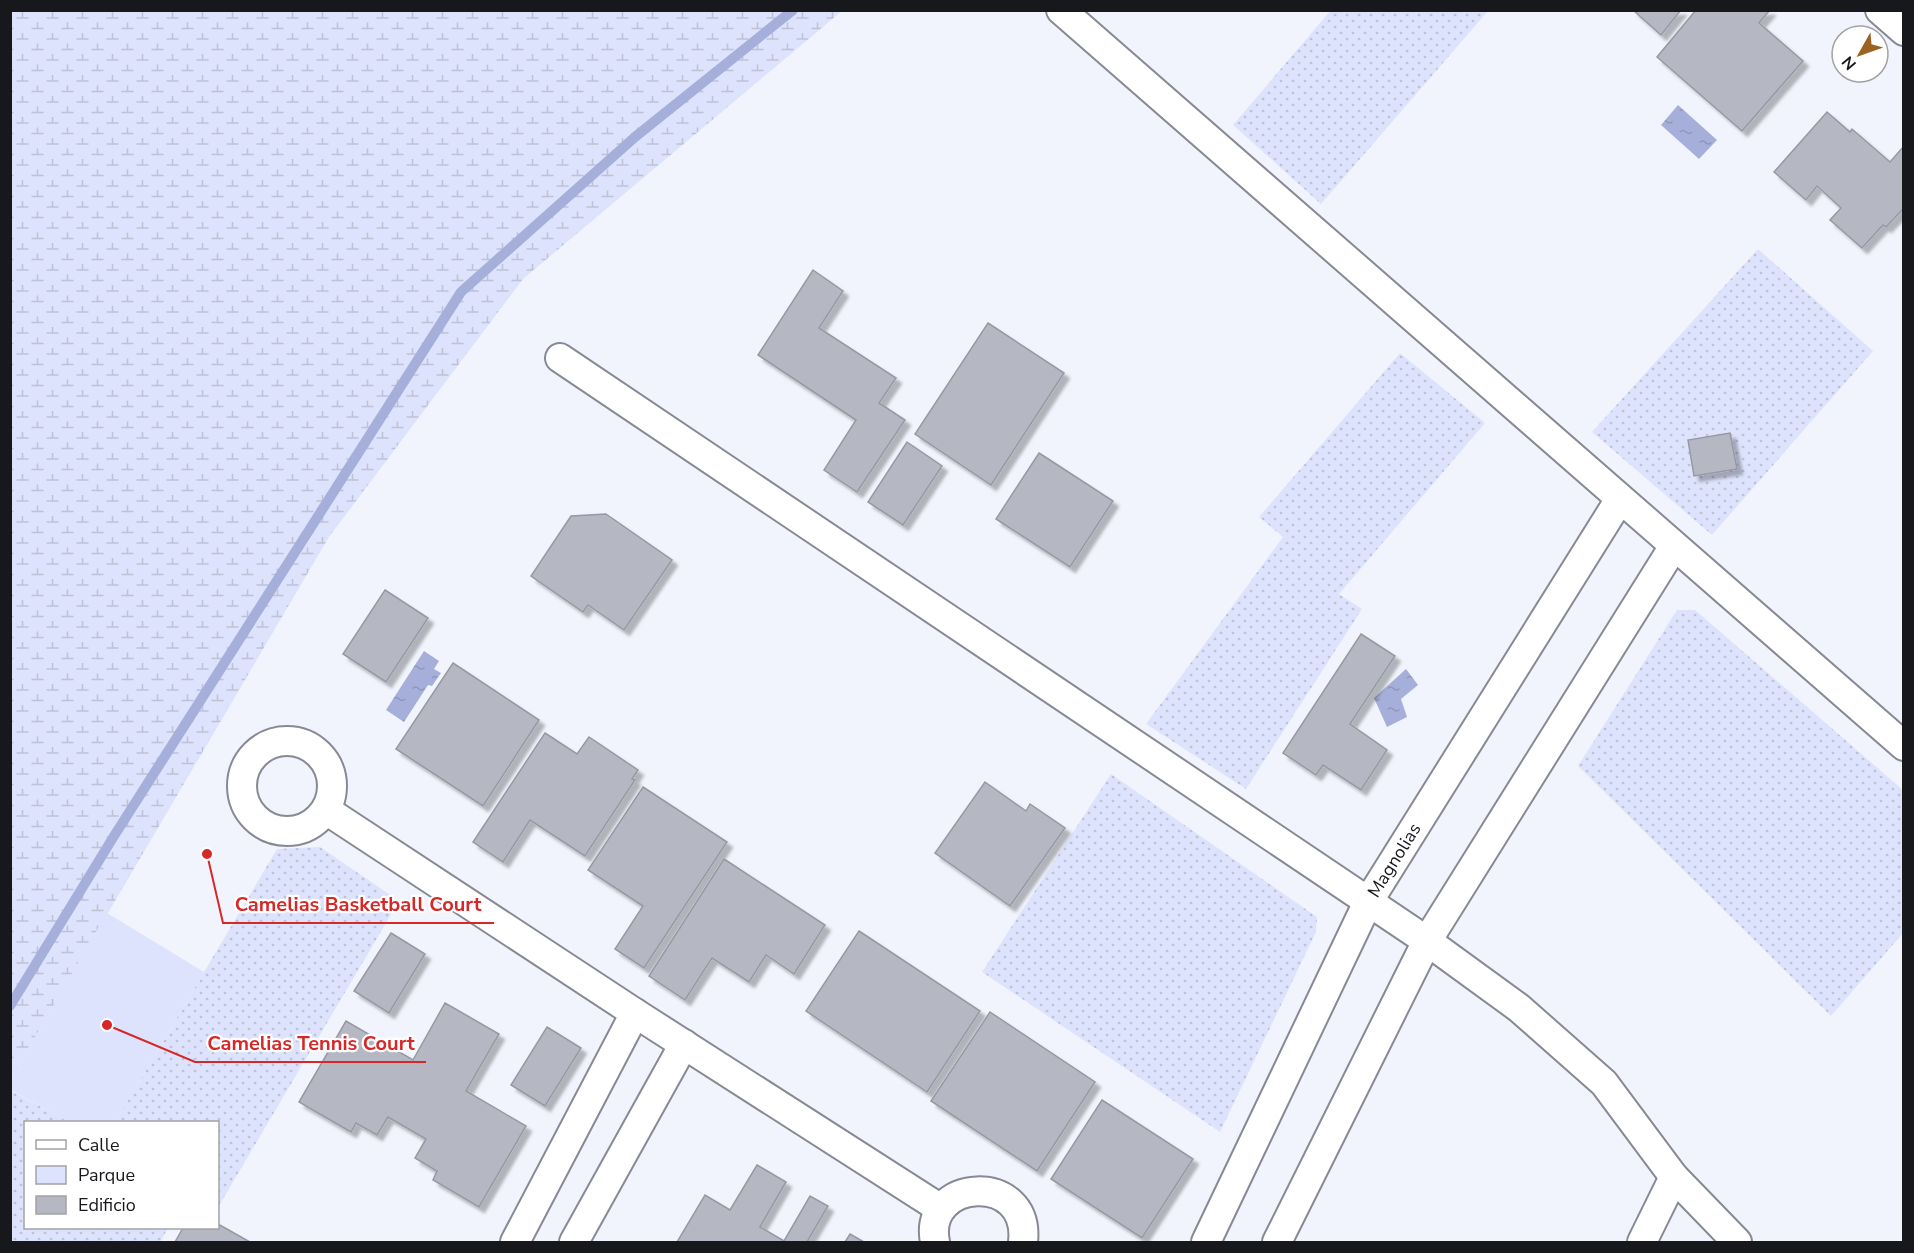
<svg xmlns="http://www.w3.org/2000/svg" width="1914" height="1253" font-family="'Nunito Sans',sans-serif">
<defs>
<pattern id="green-dots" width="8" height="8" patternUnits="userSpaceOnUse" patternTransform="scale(1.5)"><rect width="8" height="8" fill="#dde3fc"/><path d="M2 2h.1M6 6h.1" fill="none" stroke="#bdc2d7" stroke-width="1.8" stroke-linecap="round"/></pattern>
<pattern id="wetland-marsh" width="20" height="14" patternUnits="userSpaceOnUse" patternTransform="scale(1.5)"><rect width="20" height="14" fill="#dde3fc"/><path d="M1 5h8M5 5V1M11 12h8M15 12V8" fill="none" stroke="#bdc2d7"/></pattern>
<pattern id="water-ripples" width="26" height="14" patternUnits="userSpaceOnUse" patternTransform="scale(1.5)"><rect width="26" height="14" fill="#a6afd9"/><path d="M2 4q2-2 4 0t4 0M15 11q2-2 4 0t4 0" fill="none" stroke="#8e96ba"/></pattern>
<filter id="shadow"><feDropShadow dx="5.5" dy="5.5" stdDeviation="1.5" flood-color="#0004"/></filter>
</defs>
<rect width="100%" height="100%" fill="#f2f4fd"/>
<!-- green -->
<g fill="url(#green-dots)">
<polygon points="1331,10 1488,11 1321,204 1233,125"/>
<polygon points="1758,249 1873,351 1712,535 1592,432"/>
<polygon points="1400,353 1485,423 1339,594 1362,609 1246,789 1146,724 1283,537 1259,517"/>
<polygon points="1677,610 1695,610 1903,790 1903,933 1831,1016 1578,766"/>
<polygon points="1111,774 1317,917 1316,932 1220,1132 982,972"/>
<polygon points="320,847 399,901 220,1204 218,1203 218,1122 115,1122 277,849"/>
<polygon points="10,1090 69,1122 26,1122 26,1228 168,1228 160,1242 11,1242"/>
</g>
<!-- wetland -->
<polygon fill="url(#wetland-marsh)" points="11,11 842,11 523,279 329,537 11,1078"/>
<!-- pitch -->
<polygon fill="#dde3fc" points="107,913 204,972 115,1122 69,1122 11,1090 11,1078"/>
<!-- water -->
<g fill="url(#water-ripples)">
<polygon points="1678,105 1717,140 1699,159 1661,125"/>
<polygon points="424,651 439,661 434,669 441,673 432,686 428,685 404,722 386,710"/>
<polygon points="1406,669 1418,685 1401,699 1407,717 1387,727 1374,698"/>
</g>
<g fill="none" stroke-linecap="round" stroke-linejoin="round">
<!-- stream -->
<polyline stroke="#a6afd9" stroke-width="10" points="10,1006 114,836 461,292 635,137 793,10"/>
</g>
<!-- building -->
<g fill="#b5b8c3" stroke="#9699a3" stroke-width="1.5" filter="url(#shadow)">
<polygon points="1633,10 1681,10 1661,35"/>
<polygon points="1696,10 1770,10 1759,23 1803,61 1742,131 1657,57"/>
<polygon points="1827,112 1850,132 1852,129 1890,162 1904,146 1904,208 1886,227 1883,225 1862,248 1830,220 1841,208 1817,186 1806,200 1774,172"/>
<polygon points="813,270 843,291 819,328 896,378 879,403 905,420 857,492 824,470 856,420 758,355"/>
<polygon points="988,323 1064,373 991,485 915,434"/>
<polygon points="1730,433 1737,469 1694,476 1688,440"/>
<polygon points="907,442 942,466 903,525 868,502"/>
<polygon points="1039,453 1113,501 1070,567 996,519"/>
<polygon points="606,514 672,560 624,630 588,605 583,612 531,576 571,516"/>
<polygon points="385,590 428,618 386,682 343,654"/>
<polygon points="1361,634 1395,656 1350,724 1387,750 1361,790 1323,765 1316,775 1283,753"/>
<polygon points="453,663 539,720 483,806 396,749"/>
<polygon points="545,733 577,754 589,737 638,770 632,779 635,780 585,856 530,820 503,862 473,842"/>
<polygon points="985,782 1026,811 1030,804 1065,828 1010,906 935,853"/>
<polygon points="643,787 727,842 644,968 615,949 643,906 588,870"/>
<polygon points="724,859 825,925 794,974 766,955 749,982 712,958 685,1000 649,976"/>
<polygon points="859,931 980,1011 927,1092 806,1011"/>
<polygon points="391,933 425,954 389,1013 354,991"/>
<polygon points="445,1003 499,1034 466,1091 526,1126 479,1207 433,1180 437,1171 415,1158 426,1139 388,1117 377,1135 356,1123 351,1132 299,1102 346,1021 413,1060"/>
<polygon points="990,1012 1095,1082 1037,1171 931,1101"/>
<polygon points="547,1027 581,1048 545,1106 511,1085"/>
<polygon points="1102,1100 1193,1159 1142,1238 1051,1179"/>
<polygon points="757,1165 786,1182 760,1227 784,1241 810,1196 828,1206 807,1242 677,1242 705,1195 730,1210"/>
<polygon points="218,1224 250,1242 175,1242 183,1228 218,1228"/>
<polygon points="850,1234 864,1242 845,1242"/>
</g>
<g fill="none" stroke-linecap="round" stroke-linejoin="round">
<defs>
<g id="street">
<polyline points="1061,10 1904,746"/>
<polyline points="1880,10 1904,31"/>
<polyline points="560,358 1427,941 1519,1008 1604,1083 1674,1177 1737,1242"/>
<circle cx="287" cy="786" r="45"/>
<polyline points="326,810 635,1013 941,1209"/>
<polyline points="515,1242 635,1013"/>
<polyline points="574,1242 684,1044"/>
<path d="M935,1242C922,1178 1031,1171 1023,1242"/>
<path id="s1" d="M1206,1242L1368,902L1620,499"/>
<polyline points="1277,1242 1427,941 1674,546"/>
<polyline points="1642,1242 1674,1177"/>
</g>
</defs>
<!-- street casing -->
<use href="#street" stroke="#878a94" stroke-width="32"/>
<!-- street -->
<use href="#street" stroke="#fff" stroke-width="28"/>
</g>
<g text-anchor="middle" stroke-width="4.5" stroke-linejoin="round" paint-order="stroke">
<!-- street labels -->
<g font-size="18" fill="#17181b" stroke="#fff">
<text dy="6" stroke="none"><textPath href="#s1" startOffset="426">Magnolias</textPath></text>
</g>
</g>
<!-- callouts -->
<path fill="none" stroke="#d62828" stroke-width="2" d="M207 854L223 923H494M107 1025L195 1062H426"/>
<g fill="#d62828" stroke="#fff" stroke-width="2">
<circle cx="207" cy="854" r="6"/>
<circle cx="107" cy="1025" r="6"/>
</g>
<g font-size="20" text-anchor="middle" font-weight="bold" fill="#d62828" stroke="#fff" stroke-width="4.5" stroke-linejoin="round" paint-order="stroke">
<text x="358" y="911">Camelias Basketball Court</text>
<text x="311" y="1050">Camelias Tennis Court</text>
</g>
<!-- border -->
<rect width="1914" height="1253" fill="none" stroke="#17181b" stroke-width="24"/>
<!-- legend -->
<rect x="24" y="1121" width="195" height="108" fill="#ffffff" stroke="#a2a3a4" stroke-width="1.5"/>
<rect x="36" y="1140" width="30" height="9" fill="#ffffff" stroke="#a2a3a4" stroke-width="1.5"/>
<text x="78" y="1151" font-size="18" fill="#17181b">Calle</text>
<rect x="36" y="1166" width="30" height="18" fill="#dde3fc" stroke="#a2a3a4" stroke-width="1.5"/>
<text x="78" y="1181" font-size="18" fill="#17181b">Parque</text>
<rect x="36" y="1196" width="30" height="18" fill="#b5b8c3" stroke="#a2a3a4" stroke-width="1.5"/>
<text x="78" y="1211" font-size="18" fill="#17181b">Edificio</text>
<!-- north arrow -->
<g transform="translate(1860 54) rotate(230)"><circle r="28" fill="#ffffff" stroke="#a2a3a4" stroke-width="1.5"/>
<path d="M0-4.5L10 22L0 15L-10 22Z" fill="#9c6220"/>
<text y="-9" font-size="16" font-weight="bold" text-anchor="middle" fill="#17181b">N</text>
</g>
</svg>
